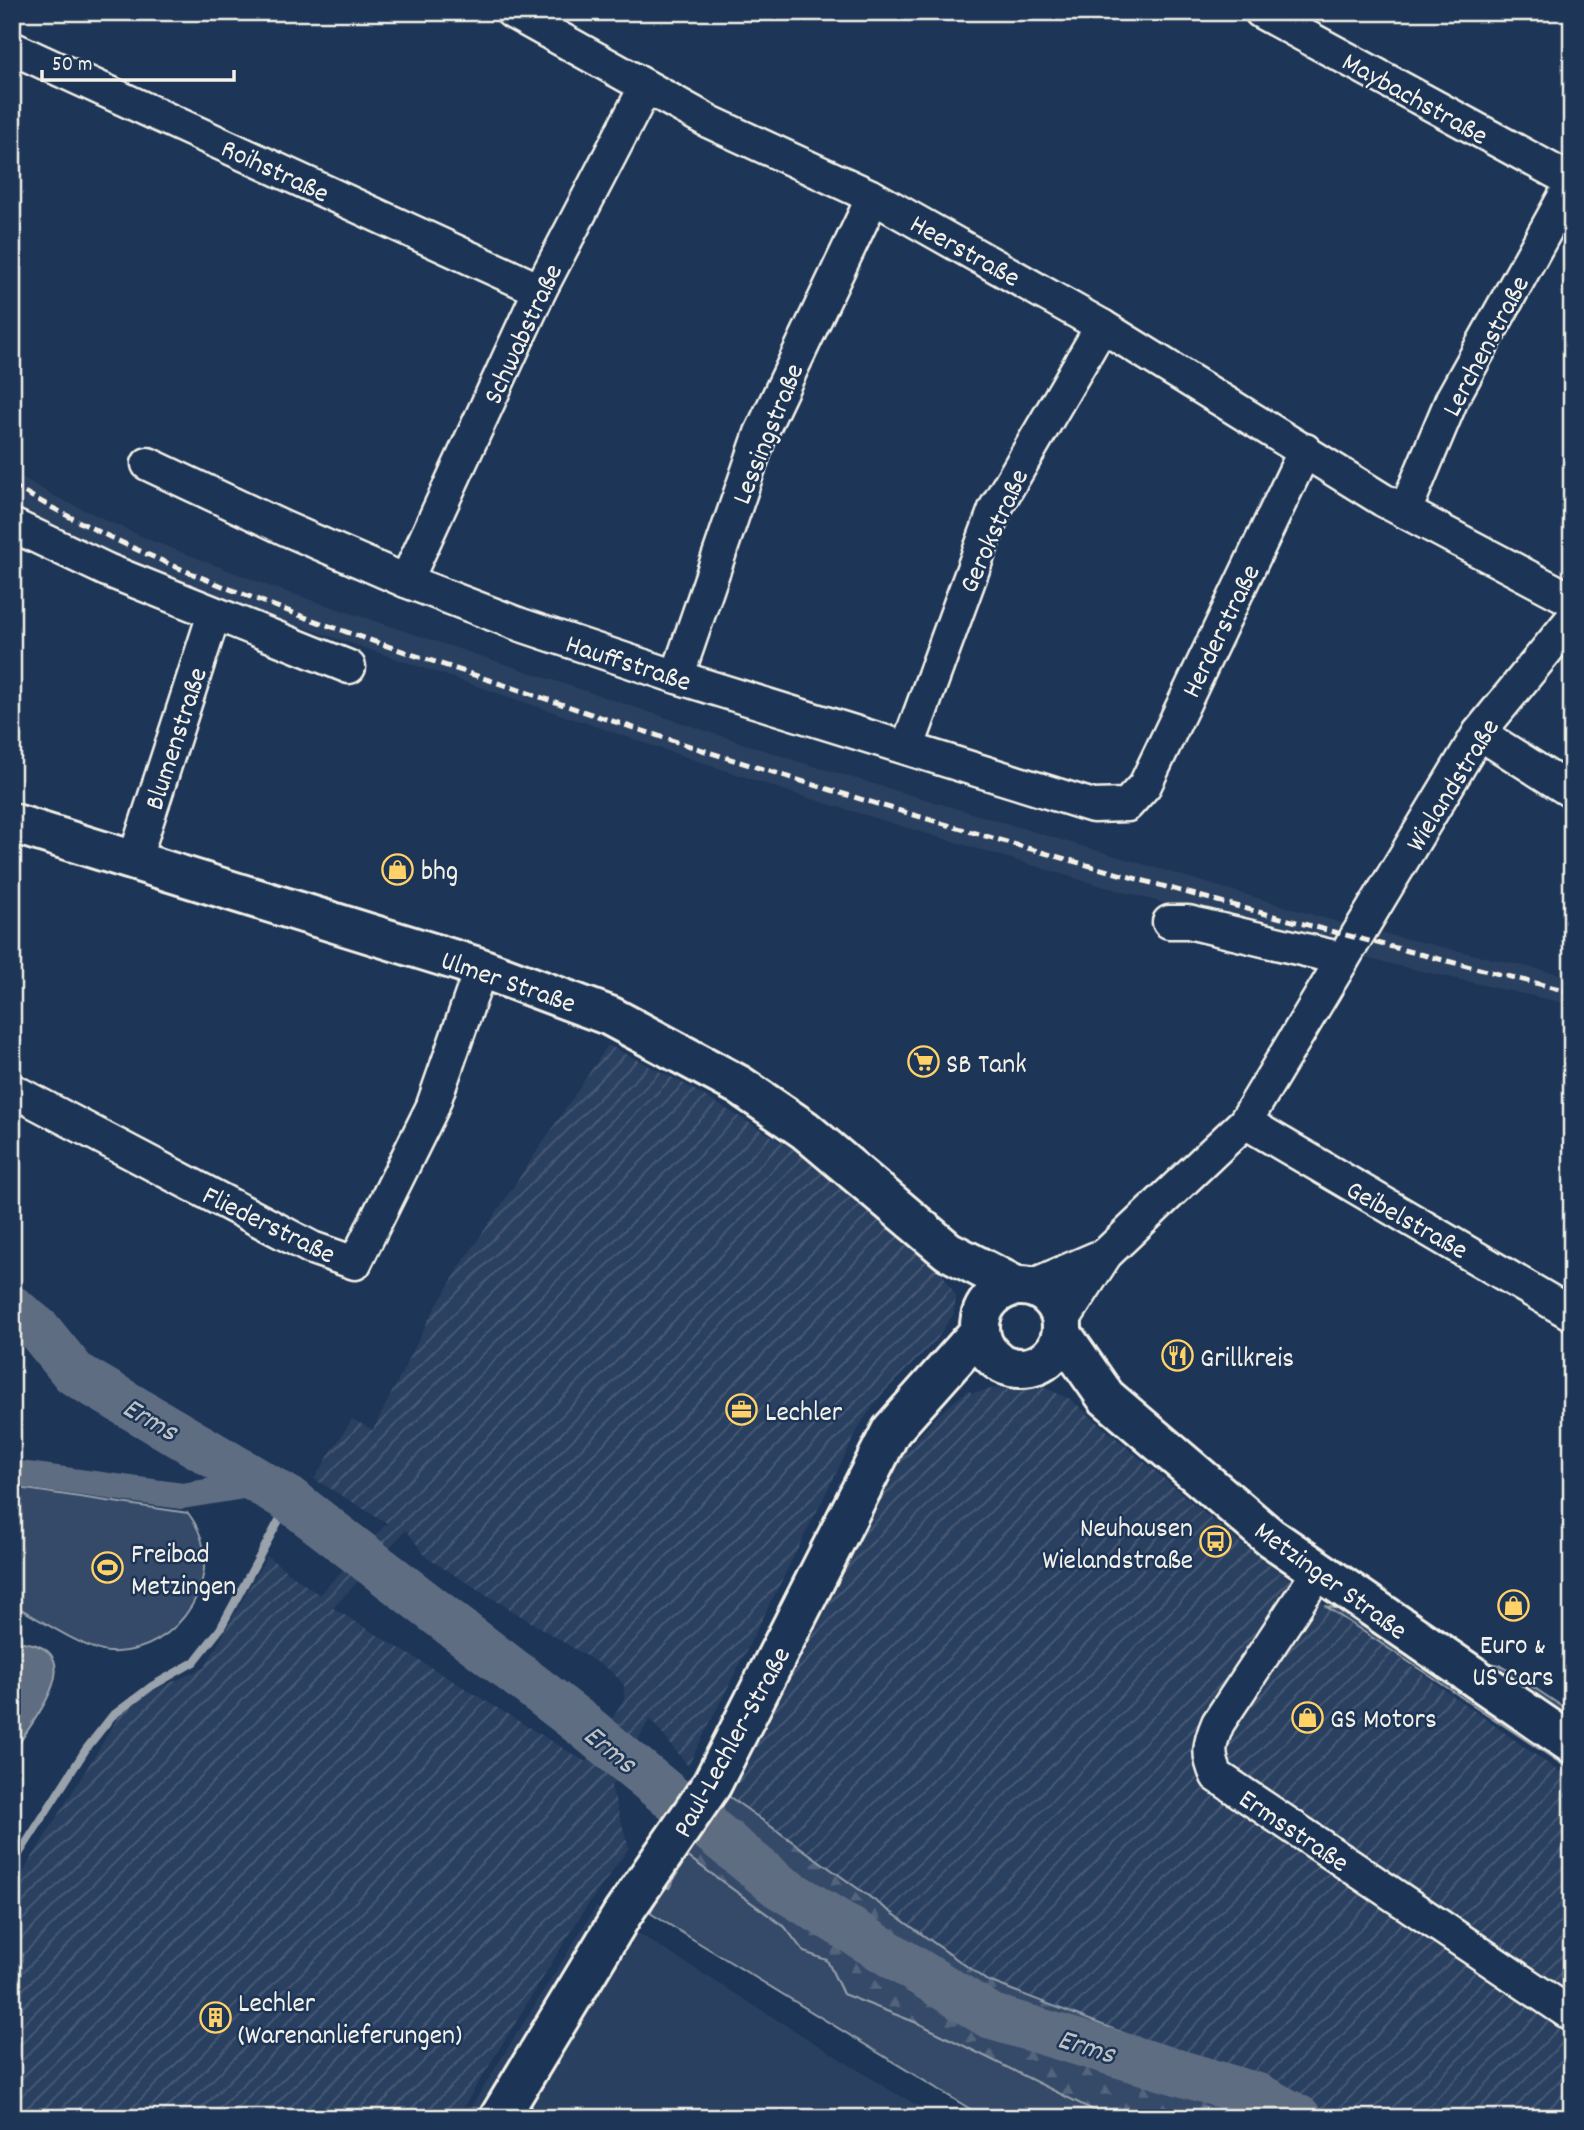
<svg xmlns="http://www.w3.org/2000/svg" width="1584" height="2130" font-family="Dekko,sans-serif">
<defs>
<pattern id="industrial-furrows" width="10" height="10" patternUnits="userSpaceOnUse" patternTransform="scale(1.75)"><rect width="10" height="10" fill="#2a4060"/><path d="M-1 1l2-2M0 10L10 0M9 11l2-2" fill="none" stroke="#4a5c77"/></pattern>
<pattern id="forest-firs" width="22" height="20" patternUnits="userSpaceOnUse" patternTransform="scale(1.75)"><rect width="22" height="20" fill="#354a67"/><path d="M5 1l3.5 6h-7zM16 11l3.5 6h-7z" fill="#53657d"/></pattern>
</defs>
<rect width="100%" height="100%" fill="#1d3557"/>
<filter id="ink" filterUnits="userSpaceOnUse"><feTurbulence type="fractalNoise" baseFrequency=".0143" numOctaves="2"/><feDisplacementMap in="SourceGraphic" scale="14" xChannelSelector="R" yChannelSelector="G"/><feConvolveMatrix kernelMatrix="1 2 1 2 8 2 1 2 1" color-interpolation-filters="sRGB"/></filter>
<g filter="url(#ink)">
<!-- built -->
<g fill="#2a4060">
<polygon points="12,471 52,495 145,538 269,586 800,762 1351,926 1572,977 1572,1005 1351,955 1091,883 792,793 261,613 40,523 12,507"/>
<polygon points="596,1907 890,2090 940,2118 464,2118"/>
</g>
<!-- industrial -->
<g fill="url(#industrial-furrows)" fill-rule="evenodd">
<path d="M608,1045L681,1082L815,1162L919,1247L940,1270L956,1296L954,1313L937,1339L882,1394L862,1422L688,1766L650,1719L611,1786L629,1848L585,1909L457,2118H12V1890L127,1703L205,1667L267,1556L319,1595L387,1523L314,1479L352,1419L373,1430L432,1313L465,1259ZM406,1530L427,1558L612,1672L624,1685V1699L586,1762L333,1608Z"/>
<polygon points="1018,1384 1045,1388 1070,1399 1241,1544 1572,1781 1572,2118 1344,2118 986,1980 727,1795 878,1490 897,1461 938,1415 968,1390 972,1393"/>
</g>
<!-- green -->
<g fill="#354a67" stroke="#949ea8" stroke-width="2">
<path d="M12,1487L188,1513C233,1571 179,1656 109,1652C87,1651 34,1616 12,1604Z"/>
<polygon points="1325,1606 1343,1610 1572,1762 1572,1771"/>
<polygon points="1486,1662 1500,1665 1572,1713 1572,1722"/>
<polygon points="687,1856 785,1927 804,1952 827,1960 843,1994 920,2024 1110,2118 985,2118 650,1913 664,1886 669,1888"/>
</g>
<!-- forest -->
<polygon fill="url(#forest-firs)" stroke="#949ea8" stroke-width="2" points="727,1795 986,1980 1344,2118 1109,2118 920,2024 843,1994 827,1960 804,1952 785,1927 687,1856"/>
<!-- water -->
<path fill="#5e6d82" stroke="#9aa2ab" stroke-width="2" d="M23,1642C93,1652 32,1721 12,1754V1645Z"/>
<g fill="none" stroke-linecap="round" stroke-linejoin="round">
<!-- stream -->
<polyline stroke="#9aa2ab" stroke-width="8" points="12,1865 86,1749 112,1716 152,1686 194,1662 220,1629 290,1500"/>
<!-- canal -->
<polyline stroke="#5e6d82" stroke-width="26" points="12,1473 182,1496 262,1483"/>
<!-- river -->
<polyline stroke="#5e6d82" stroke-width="46" points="12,1308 39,1330 74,1373 290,1500 582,1724 779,1886 992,2017 1258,2096 1299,2118"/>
<defs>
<g id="street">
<polyline points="512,12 710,122 873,197 1102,326 1383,500 1572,600"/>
<polyline points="1261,12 1572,181"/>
<polyline points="12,48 540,290"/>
<polyline points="148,464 284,528 406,581 521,625 677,677 1093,806 1127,805 1145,785 1305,450"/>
<polyline points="1405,511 1452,399 1572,183"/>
<polyline points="12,525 107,570 349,667"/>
<polyline points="406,581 540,290 645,88"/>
<polyline points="677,677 761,433 873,197"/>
<polyline points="1479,733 1572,792"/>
<polyline points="908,746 995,509 1102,326"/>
<polyline points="134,861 214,614"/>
<polyline points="1169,922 1188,922 1343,959"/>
<polyline points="12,1090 312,1248 355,1263 432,1108 481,968"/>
<polyline points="1245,1122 1572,1314"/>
<polyline points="1029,1287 1106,1254"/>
<polyline points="1062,1322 1106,1254 1245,1122 1479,733 1572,619"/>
<path d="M1319,1571L1218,1723C1209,1744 1207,1755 1217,1776L1572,2015"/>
</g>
<g id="secondary">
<polyline points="12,823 481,968 610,1016 739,1085 805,1130 948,1251 1016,1286"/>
<circle cx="1021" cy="1327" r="41"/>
<polyline points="1062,1334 1106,1397 1270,1537 1572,1744"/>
<polyline points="499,2118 623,1913 712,1784 891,1431 980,1331"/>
</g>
</defs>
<!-- street casing -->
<use href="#street" stroke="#f4f1e8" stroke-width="37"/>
<!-- secondary casing -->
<use href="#secondary" stroke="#f4f1e8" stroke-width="44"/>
<!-- street -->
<use href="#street" stroke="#1d3557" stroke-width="32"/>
<!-- secondary -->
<use href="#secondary" stroke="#1d3557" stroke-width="38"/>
<!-- rail -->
<path stroke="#f4f1e8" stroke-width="5" stroke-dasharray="10 5" stroke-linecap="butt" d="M12,485C175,581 362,637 540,697C880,811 1224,907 1572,992"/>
</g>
</g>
<!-- icons -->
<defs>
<symbol id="shop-ring" viewBox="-11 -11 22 22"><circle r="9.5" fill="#1d3557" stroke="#ffd166" stroke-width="1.5"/><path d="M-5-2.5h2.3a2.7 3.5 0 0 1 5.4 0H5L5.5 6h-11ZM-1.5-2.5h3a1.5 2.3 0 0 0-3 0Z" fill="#ffd166"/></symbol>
<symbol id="supermarket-ring" viewBox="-11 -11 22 22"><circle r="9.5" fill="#1d3557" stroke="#ffd166" stroke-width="1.5"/><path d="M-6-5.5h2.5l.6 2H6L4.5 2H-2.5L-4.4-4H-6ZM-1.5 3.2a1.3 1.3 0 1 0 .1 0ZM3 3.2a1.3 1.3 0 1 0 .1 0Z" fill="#ffd166"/></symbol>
<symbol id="restaurant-ring" viewBox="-11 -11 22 22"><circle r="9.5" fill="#1d3557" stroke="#ffd166" stroke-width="1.5"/><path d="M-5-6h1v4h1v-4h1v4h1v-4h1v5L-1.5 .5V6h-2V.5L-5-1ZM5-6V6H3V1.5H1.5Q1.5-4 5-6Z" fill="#ffd166"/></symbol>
<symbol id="office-ring" viewBox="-11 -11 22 22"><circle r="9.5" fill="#1d3557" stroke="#ffd166" stroke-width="1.5"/><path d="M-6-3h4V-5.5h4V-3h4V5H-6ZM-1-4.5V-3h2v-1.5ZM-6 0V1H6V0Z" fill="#ffd166"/></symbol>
<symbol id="bus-ring" viewBox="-11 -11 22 22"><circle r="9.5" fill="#1d3557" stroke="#ffd166" stroke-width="1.5"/><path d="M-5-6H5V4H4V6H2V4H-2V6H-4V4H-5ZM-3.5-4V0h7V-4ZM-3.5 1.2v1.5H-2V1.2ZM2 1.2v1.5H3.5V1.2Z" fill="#ffd166"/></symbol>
<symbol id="stadium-ring" viewBox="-11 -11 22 22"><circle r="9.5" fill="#1d3557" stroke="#ffd166" stroke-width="1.5"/><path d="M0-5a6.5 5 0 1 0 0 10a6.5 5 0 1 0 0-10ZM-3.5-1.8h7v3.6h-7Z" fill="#ffd166"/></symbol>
<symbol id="building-ring" viewBox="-11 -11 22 22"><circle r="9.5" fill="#1d3557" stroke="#ffd166" stroke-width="1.5"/><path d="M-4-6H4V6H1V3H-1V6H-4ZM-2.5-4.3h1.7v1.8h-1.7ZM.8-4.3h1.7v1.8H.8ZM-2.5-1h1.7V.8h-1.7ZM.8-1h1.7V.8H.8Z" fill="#ffd166"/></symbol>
</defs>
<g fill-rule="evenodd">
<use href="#shop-ring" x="380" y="852" width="35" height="35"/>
<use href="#supermarket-ring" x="906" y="1044" width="35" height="35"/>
<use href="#restaurant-ring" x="1160" y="1338" width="35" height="35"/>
<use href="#office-ring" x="724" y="1392" width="35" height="35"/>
<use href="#bus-ring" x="1198" y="1524" width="35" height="35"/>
<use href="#stadium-ring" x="90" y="1550" width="35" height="35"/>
<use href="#shop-ring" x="1496" y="1588" width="35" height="35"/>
<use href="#shop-ring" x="1290" y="1700" width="35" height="35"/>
<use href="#building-ring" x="198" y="2000" width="35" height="35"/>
</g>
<g text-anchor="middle" stroke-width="5" stroke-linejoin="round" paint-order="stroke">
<!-- street labels -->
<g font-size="28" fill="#f4f1e8" stroke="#1d3557">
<text transform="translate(1416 97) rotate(29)" y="10">Maybachstraße</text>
<text transform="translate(276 169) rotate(25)" y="10">Roihstraße</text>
<text transform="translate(966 249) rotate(29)" y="10">Heerstraße</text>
<text transform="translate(521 333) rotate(-65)" y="10">Schwabstraße</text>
<text transform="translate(1484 345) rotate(-62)" y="10">Lerchenstraße</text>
<text transform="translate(766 433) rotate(-68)" y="10">Lessingstraße</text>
<text transform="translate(992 530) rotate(-66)" y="10">Gerokstraße</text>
<text transform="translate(1219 630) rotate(-64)" y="10">Herderstraße</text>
<text transform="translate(629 661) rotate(18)" y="10">Hauffstraße</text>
<text transform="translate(174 738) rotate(-72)" y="10">Blumenstraße</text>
<text transform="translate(1451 784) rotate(-58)" y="10">Wielandstraße</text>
<text transform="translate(509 980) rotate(19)" y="10">Ulmer Straße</text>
<text transform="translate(1408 1218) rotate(29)" y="10">Geibelstraße</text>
<text transform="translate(270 1223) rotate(26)" y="10">Fliederstraße</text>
<text transform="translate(1332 1579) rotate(36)" y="10">Metzinger Straße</text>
<text transform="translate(730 1741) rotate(-61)" y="10">Paul-Lechler-Straße</text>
<text transform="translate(1295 1829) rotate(34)" y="10">Ermsstraße</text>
</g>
<!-- poi labels -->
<g font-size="28" fill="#f4f1e8" stroke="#1d3557" text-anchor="start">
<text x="421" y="879">bhg</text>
<text x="946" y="1072">SB Tank</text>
<text x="1200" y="1366">Grillkreis</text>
<text x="765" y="1420">Lechler</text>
<text x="1193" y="1536" text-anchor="end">Neuhausen<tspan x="1193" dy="32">Wielandstraße</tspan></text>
<text x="131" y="1562">Freibad<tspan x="131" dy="32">Metzingen</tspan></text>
<text x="1513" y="1653" text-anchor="middle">Euro &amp;<tspan x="1513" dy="32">US Cars</tspan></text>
<text x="1330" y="1727">GS Motors</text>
<text x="238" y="2011">Lechler<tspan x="238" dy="32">(Warenanlieferungen)</tspan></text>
</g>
<!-- water labels -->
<g font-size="30" font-style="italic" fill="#c0c3c4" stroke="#1d3557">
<text transform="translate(151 1418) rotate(30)" y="10">Erms</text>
<text transform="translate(611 1748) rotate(39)" y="10">Erms</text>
<text transform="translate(1087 2045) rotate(17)" y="10">Erms</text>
</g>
</g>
<!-- margin -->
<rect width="1584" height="2130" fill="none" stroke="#1d3557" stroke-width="42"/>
<rect x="21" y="21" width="1542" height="2088" fill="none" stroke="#f4f1e8" stroke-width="2.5" filter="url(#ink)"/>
<!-- scale -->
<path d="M42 70v10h192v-10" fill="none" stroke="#f4f1e8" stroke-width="3.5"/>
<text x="52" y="70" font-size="21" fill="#f4f1e8" stroke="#1d3557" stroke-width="5" paint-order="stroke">50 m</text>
</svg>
